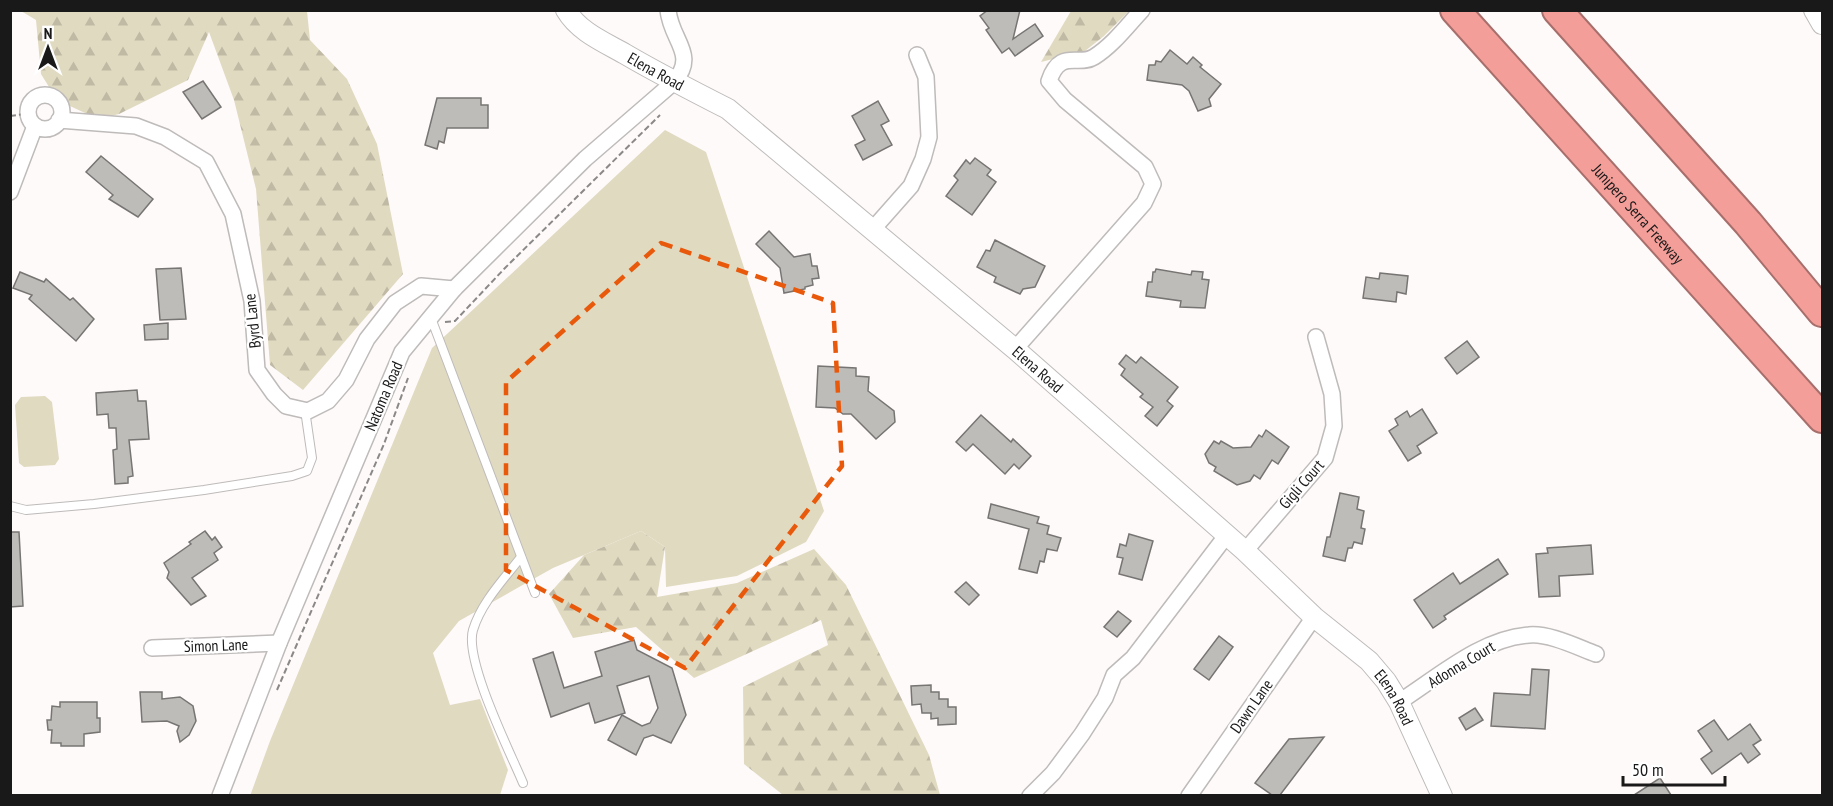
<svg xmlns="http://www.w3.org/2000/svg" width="1833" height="806" font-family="'PT Sans Narrow',sans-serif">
<defs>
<pattern id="forest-firs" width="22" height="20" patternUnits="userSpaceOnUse" patternTransform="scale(1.5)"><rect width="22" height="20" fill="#e0dac1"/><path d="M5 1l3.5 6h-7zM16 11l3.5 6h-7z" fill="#c0baa5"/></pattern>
</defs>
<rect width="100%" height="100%" fill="#fefaf9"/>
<!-- green -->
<g fill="#e0dac1">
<polygon points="665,130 706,152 824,511 806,542 737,576 666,587 665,547 641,531 553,568 459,621 433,653 450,705 480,699 508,770 500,795 250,796 270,741 432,348"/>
<polygon points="45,396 52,402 59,459 55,465 24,467 19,463 15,405 21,397"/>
</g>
<!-- forest -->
<g fill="url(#forest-firs)">
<polygon points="21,11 307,11 310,40 347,79 377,144 403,274 303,390 270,365 256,189 234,100 209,32 188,80 119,114 98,119 57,100 41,74 36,20"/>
<polygon points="1071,11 1129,11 1104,36 1085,51 1041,62"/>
<polygon points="641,531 665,547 657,597 737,583 814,549 846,585 929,755 940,795 783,795 744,764 743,687 828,645 821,620 694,678 636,627 573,638 549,594 584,555"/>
</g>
<!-- building -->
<g fill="#bebcb9" stroke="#777573" stroke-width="1.5">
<polygon points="988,10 1020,10 1013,39 1035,24 1043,36 1015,56 1009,48 1002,53 986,30 989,28 980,16"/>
<polygon points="1170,50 1187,64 1193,57 1202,65 1200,67 1221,84 1209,99 1211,106 1198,111 1189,91 1182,85 1147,80 1149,65 1155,65 1156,61 1161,62"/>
<polygon points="203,81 221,107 202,119 183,92"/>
<polygon points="437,98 481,98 481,105 488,105 488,128 447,128 444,143 439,141 437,149 425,145"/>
<polygon points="878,101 889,121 881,125 892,145 863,160 855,145 865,140 852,116"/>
<polygon points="101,156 153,199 138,217 109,199 113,195 86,172"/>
<polygon points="975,158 991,170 987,175 996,182 972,215 946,196 958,180 954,176 966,160 970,164"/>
<polygon points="769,231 794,257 810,254 812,266 817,266 819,278 812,279 813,285 805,287 805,289 784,293 780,268 756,244"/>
<polygon points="995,240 1045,266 1035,287 1023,289 1020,294 994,282 996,277 977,267 986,250 990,251"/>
<polygon points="181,268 186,319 160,320 156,269"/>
<polygon points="1156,269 1191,275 1192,271 1203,272 1202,279 1209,280 1205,308 1180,307 1181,301 1146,296 1148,282 1152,282 1153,272 1155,272"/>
<polygon points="20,272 44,282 46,279 70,300 73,298 94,319 76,341 29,299 32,295 13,288"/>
<polygon points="1380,273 1408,276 1406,294 1397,292 1396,302 1363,298 1366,277 1379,279"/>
<polygon points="168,323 168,339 145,340 144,325"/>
<polygon points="1467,341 1479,357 1457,374 1445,358"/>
<polygon points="1126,355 1136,363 1141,357 1178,387 1167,401 1173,406 1157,426 1145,416 1153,407 1140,397 1143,394 1121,375 1125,369 1119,364"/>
<polygon points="818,366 856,368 856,376 869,377 868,391 894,411 895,422 876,439 851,414 843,414 835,408 816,407"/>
<polygon points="137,390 138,401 146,401 149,439 129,440 133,476 128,477 128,483 115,484 113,450 117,449 116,428 109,428 108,414 97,415 96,393"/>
<polygon points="1422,409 1437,433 1417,446 1421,453 1408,461 1389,431 1398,425 1395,419 1407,411 1410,417"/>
<polygon points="981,415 1011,442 1013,439 1031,456 1019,469 1014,464 1005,474 973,444 966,451 956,442"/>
<polygon points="1266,430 1289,447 1278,464 1272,460 1260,479 1254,475 1250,481 1237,485 1214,471 1216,467 1209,463 1205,454 1214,441 1219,444 1221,441 1233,448 1251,447 1259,435 1262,437"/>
<polygon points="1340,493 1359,497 1357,509 1364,511 1361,528 1365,529 1362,544 1354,542 1352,548 1348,548 1345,561 1323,556 1327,537 1330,537"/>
<polygon points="991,504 1039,517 1037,523 1049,526 1047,534 1061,538 1057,551 1047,549 1044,562 1040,561 1037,573 1019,569 1029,529 988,518"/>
<polygon points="205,531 212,540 215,537 222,547 214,553 218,560 192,578 206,596 191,605 167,578 169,572 164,563 191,544 189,542"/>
<polygon points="10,532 19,532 23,606 10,607"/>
<polygon points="1129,534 1153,541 1142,580 1119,574 1123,558 1117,557 1120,544 1126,546"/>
<polygon points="1591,545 1593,574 1559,576 1560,596 1539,597 1536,554 1548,553 1547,548"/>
<polygon points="1498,559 1508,574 1444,616 1446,619 1433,628 1414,600 1453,573 1460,584"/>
<polygon points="966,582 979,595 969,605 955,592"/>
<polygon points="1118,611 1131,621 1117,637 1104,627"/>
<polygon points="1219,636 1233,647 1209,680 1194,669"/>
<polygon points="634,640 637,650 672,668 686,715 671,743 653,735 644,738 636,755 608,740 622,715 642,726 650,723 658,708 649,676 617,686 625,713 595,723 589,703 551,717 533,659 553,652 564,688 602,676 595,652"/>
<polygon points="1532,669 1549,670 1545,729 1491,726 1494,693 1530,695"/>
<polygon points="931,685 931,692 939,692 939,699 948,699 948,707 956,707 956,724 938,725 938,718 931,719 931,713 922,713 921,704 912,705 911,686"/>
<polygon points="140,692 162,692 162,699 180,697 193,706 196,721 189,735 180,742 177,731 179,726 167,721 142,722"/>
<polygon points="60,702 97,702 97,718 100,718 100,732 84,734 84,746 61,746 61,743 51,743 52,730 48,730 47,720 51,720 52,706 60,707"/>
<polygon points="1475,708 1483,720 1466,730 1459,718"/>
<polygon points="1714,720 1728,740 1750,724 1761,740 1753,745 1760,754 1748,763 1741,753 1712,774 1701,759 1712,751 1698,731"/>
<polygon points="1324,737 1280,795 1272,795 1255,783 1289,739"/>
<polygon points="1660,778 1671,795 1634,795"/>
</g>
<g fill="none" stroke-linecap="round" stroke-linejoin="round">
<defs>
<g id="service">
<polyline points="431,318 535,593"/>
<polyline points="10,506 26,510 94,504 204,490 292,476 307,471 312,458 305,410"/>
<path d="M521,557C504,579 481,603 473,630C464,660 510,752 523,783"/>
</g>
<g id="minor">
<circle cx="45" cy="112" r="17"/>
<polyline points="59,120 136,126 165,137 206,162 233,214 252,301 257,370 274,394 286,406 308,411 328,401 346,380 367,339 395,303 421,286 454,289"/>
<polyline points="10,192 35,126"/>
<polyline points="873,229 911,186 923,159 929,137 926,77 917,55"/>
<path d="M1015,349L1144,203L1153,184L1145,167L1065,100L1049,81C1060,48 1078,67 1094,57C1113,45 1127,26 1142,10"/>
<polyline points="1245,551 1325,458 1334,426 1332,394 1316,337"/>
<polyline points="152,648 279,643"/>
<path d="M1399,702C1438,677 1482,638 1529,635C1549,633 1577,647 1596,654"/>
<path d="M220,796L279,643L402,352L454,289L585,159L674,82C698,54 671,41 668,10"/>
<polyline points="1030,796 1053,773 1082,734 1105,698 1114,675 1133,658 1226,536"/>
<polyline points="1189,796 1314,617"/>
</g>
<g id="tertiary">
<path id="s1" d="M566,10C579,32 604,42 625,54C659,74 693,91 728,109L1015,349L1245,551L1314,617L1369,661L1386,681L1399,702L1442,796"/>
<polyline points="1814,10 1822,24"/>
</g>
<g id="motorway">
<path id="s2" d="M1455,10L1822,418"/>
<polyline points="1557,10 1748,223 1822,312"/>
</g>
</defs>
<!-- service casing -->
<use href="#service" stroke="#bebbba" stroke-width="10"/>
<!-- minor casing -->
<use href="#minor" stroke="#bebbba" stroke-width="18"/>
<!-- tertiary casing -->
<use href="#tertiary" stroke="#bebbba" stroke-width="22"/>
<!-- motorway casing -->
<use href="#motorway" stroke="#a76f6c" stroke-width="32"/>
<!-- path -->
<g stroke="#8b8888" stroke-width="2" stroke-dasharray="6 3" stroke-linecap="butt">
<polyline points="10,116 25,114 28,109"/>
<polyline points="445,322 455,321 505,268 660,115"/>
<polyline points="277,690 384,444 408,378"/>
</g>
<!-- service -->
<use href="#service" stroke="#fff" stroke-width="8"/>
<!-- minor -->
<use href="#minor" stroke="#fff" stroke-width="15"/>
<!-- tertiary -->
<use href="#tertiary" stroke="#fff" stroke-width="20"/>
<!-- motorway -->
<use href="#motorway" stroke="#f39e99" stroke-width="28"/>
</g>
<!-- marked area -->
<path fill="none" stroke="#e8590c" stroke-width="4.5" stroke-dasharray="12 8" stroke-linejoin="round" d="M661,243L833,303L842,466L685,668L506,570V382Z"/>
<g text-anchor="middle" stroke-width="4.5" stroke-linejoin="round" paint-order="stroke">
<!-- street labels -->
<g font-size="16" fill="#1a1919" stroke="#fff">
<text dy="6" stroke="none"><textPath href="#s1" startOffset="110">Elena Road</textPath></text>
<text dy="6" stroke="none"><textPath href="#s2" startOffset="274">Junipero Serra Freeway</textPath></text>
<text transform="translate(252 321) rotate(-96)" y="6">Byrd Lane</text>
<text dy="6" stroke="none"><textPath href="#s1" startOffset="596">Elena Road</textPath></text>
<text transform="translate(383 396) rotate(-67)" y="6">Natoma Road</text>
<text transform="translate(1301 484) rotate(-49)" y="6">Gigli Court</text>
<text transform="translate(216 645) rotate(-2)" y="6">Simon Lane</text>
<text transform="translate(1461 664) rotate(-31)" y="6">Adonna Court</text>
<text dy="6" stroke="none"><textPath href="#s1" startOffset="1082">Elena Road</textPath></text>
<text transform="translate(1251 706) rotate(-55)" y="6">Dawn Lane</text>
</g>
</g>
<!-- border -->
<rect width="1833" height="806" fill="none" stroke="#1a1919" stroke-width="24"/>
<!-- north arrow -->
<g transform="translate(48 48)" stroke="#ffffff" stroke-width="4.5" paint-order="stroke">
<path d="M0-4.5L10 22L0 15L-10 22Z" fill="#1a1919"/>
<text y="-9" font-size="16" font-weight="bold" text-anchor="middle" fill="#1a1919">N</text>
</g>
<!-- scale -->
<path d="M1623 776v9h102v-9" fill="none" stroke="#1a1919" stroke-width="3"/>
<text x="1632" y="776" font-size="18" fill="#1a1919" stroke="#ffffff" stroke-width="4.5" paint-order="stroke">50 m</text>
</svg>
